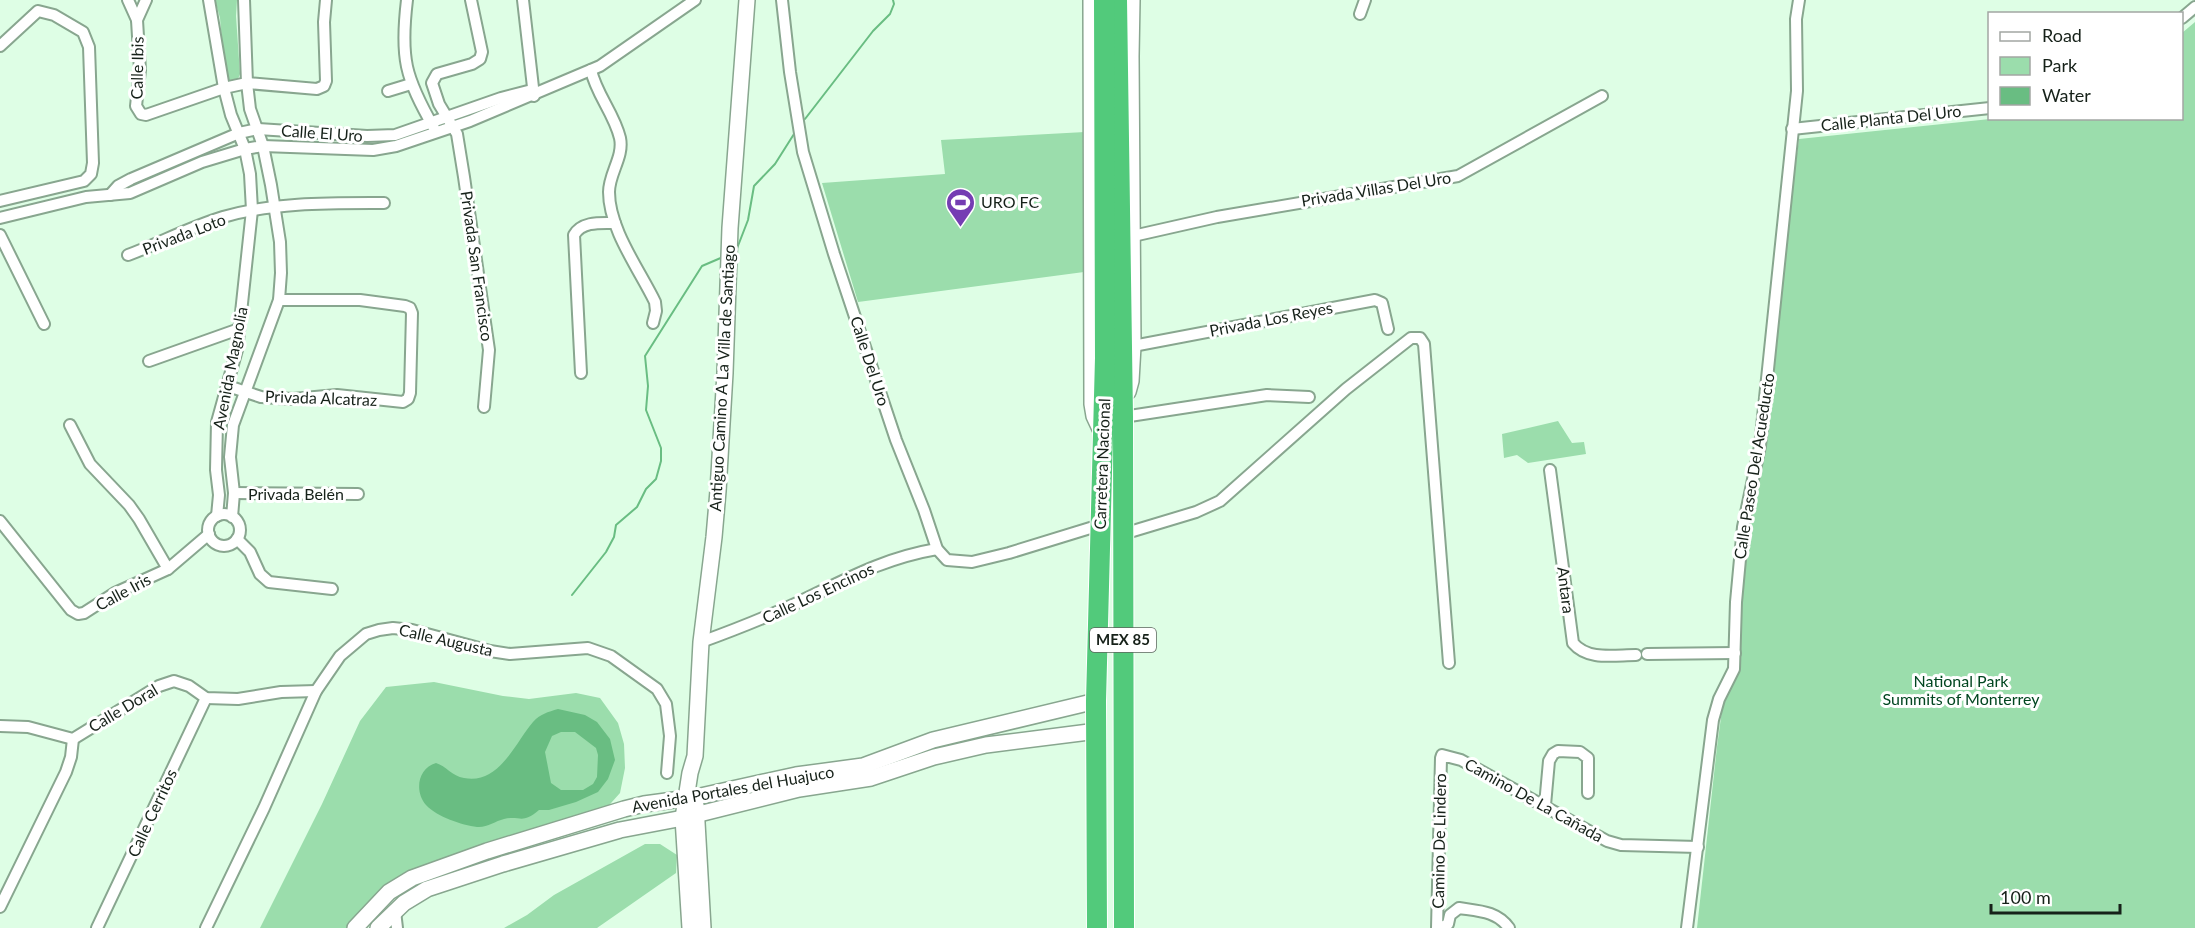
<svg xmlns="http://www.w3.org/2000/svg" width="2195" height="928" font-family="Lato,sans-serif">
<rect width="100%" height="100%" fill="#defee5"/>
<!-- green -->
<g fill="#9bddac">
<polygon points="215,0 237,0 236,16 240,74 238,79 233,82 228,81 225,77 220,18"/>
<polygon points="2195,22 2195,928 1697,928 1717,747 1799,139 1990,119 2182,118 2182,33"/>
<polygon points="1085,132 1084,272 858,302 822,183 945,174 941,140"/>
<polygon points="1558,421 1572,443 1584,442 1586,454 1528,463 1517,455 1504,458 1502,434"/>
<polygon points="434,682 503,696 529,699 576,693 600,698 618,723 624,744 625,768 620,793 603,812 446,859 350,928 260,928 322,804 360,721 386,687"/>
<polygon points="645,844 660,844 677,855 676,873 597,928 504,928 527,915 554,895"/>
</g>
<!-- water -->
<path fill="#69bd82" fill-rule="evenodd" d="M558,709L585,715L597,722L610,739L615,760L608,779L598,792L576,802L549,810H539C521,825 521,815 504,819C495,821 487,828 477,827C462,825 437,817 426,805C414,791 418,768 436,763C446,766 452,776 464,778C499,785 515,743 533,722C540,714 548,712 558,709ZM561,732H575L596,748L598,755L597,777L593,784L583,790H561L551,783L545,752L552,736Z"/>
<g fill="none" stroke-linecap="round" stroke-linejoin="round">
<!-- stream -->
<g stroke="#69bd82" stroke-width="2">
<polyline points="805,119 873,31 890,14 894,4 893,0"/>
<polyline points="736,251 748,220 754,186 775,164 794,134"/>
<polyline points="572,595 606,552 614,537 616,525 637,507 646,489 656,479 661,461 661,448 646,410 648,386 645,356 702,266 723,257"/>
</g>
<defs>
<g id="street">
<polyline points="128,0 137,20 140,70 136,106 141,114 146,115 224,88 247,83 317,89 324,86 326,81 324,22 326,0"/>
<polyline points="209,0 224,88 231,115 245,149 250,174 252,210 237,350 217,422 216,470 219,495 217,516"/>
<path d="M407,0C400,58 405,77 434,128"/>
<polyline points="471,0 482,52 480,59 472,64 437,74 432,83 439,104 457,134 464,177 489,350 484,407"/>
<polyline points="523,0 534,96"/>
<polyline points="782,0 790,72 803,152 834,254 896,440 924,510 937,549 947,560 972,562 1009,553 1100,525"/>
<polyline points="1360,14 1365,0"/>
<polyline points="2182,18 2195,7"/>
<polyline points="137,20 146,0"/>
<polyline points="0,46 38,11 54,15 83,32 89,47 93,163 91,174 84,181 0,201"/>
<path d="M591,70C596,94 614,113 620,138C624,157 609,173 609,192C609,229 639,269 655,302L656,311L653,323"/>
<polyline points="388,91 411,84"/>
<polyline points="1792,129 1990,108"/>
<polyline points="110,195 118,186 131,179 239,133 258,129 367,136 395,135 501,98 528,91"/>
<polyline points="0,218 86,197 130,193 202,162 245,149 263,146 373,150 396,146 470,121 600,66 695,0"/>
<polyline points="0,235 44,324"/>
<polyline points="1133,236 1217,217 1458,176 1602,96"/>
<path d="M128,255C160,243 190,227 223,217C274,202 331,203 384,203"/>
<polyline points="1133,346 1375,300 1382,303 1388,329"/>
<polyline points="149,361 239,329"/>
<path d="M581,373L574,235C582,221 601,223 615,223"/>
<polyline points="228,386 261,397 293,399 337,395 403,402 408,399 410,393 412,313 410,308 405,306 360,300 279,300"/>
<polyline points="1123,417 1267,395 1309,397"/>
<polyline points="70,425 90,464 129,505 139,519 168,569"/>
<path d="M1550,470L1573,643C1588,661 1615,655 1636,655"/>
<polyline points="234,493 358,494"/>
<circle cx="224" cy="530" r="16"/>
<polyline points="232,517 234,493 230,457 233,425 279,300 281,273 280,242 271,185 263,146 250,109 247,83 244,0"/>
<polyline points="0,521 71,610 78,614 84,613 115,593 168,569 209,534"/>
<polyline points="1123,534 1196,512 1220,501 1346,389 1411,338 1420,338 1424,344 1449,663"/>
<polyline points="237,539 250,552 260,574 269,582 332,589"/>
<path d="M701,642C734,630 767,617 799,602C847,579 884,558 937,549"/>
<polyline points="1647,654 1735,653"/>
<polyline points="0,726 28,727 73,739 159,686 174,681 189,686 206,698 238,699 281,692 316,691"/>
<polyline points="1545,805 1549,761 1553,754 1558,751 1580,752 1588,758 1588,793"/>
<polyline points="0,907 66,772 71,757 73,739"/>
<polyline points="395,911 397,928"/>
<polyline points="97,928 206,698"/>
<polyline points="206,928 264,808 316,691 340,656 366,634 379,630 393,628 412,630 490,651 510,654 588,648 611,656 657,689 666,704 670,736 667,773"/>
<polyline points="1437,928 1441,758 1442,755 1461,760 1607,841 1621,845 1698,847"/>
<path d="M1440,928L1448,924L1450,915L1459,908C1479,911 1497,911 1509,928"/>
<polyline points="1687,928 1713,720 1719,699 1734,669 1736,602 1743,527 1760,446 1797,91 1796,19 1799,0"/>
</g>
<g id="secondary">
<polyline points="1091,0 1092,404 1094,416 1101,431"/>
<polyline points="1128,392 1131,381 1133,346 1131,56 1132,0"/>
<polyline points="696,805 703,928"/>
<polyline points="355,928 389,892 412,878 487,851 624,809 644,804 696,797 796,775 863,766 933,740 1096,701"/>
<polyline points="378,928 404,903 427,889 503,864 620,830 683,818 799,789 871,778 934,757 986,745 1097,731"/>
<polyline points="690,928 683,818 690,773 695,756 701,642 714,537 718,491 725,373 730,228 747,0"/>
</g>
<g id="highway">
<polyline points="1117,0 1123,417 1124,928"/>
<polyline points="1097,928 1096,701 1105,358 1104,0"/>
</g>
</defs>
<!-- street casing -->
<use href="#street" stroke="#88a68f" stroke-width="14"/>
<!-- secondary casing -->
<use href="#secondary" stroke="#88a68f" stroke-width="18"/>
<!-- highway casing -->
<use href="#highway" stroke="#fff" stroke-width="22"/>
<!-- street -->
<use href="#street" stroke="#fff" stroke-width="10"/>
<!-- secondary -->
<use href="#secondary" stroke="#fff" stroke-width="15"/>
<!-- highway -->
<use href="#highway" stroke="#52ca7b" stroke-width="20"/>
</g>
<!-- icons -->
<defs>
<symbol id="stadium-pin" viewBox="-11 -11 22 30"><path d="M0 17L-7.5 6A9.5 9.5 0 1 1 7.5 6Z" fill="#753db3" stroke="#fff"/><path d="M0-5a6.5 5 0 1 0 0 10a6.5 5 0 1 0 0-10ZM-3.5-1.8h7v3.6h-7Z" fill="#fff"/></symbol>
</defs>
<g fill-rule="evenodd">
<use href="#stadium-pin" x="944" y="186" width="33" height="45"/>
</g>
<g text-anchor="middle" stroke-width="6" stroke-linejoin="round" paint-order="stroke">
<!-- shield labels -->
<rect fill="#fff" stroke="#5c645e" stroke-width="1.5" x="1090" y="628" width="66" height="24" rx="4.5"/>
<g font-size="15" font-weight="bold" fill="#162119">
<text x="1123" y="645">MEX 85</text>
</g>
<!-- street labels -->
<g font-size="16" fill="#162119" stroke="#fff">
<text transform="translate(137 68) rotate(-89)" y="6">Calle Ibis</text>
<text transform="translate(1891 118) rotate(-6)" y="6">Calle Planta Del Uro</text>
<text transform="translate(322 133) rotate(4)" y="6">Calle El Uro</text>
<text transform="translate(1376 189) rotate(-9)" y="6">Privada Villas Del Uro</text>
<text transform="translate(184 234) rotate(-21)" y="6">Privada Loto</text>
<text transform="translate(477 266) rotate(82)" y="6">Privada San Francisco</text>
<text transform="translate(1271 319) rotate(-11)" y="6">Privada Los Reyes</text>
<text transform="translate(870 361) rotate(72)" y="6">Calle Del Uro</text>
<text transform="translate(230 368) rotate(-79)" y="6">Avenida Magnolia</text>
<text transform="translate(722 378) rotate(-87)" y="6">Antiguo Camino A La Villa de Santiago</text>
<text transform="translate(321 398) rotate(2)" y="6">Privada Alcatraz</text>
<text transform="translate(1102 464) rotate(-88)" y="6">Carretera Nacional</text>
<text transform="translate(1754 466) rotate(-81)" y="6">Calle Paseo Del Acueducto</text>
<text x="296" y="500">Privada Belén</text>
<text transform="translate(1566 590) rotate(83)" y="6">Antara</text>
<text transform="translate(123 592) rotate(-28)" y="6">Calle Iris</text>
<text transform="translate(818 593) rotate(-25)" y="6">Calle Los Encinos</text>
<text transform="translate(446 640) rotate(13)" y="6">Calle Augusta</text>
<text transform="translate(123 708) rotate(-31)" y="6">Calle Doral</text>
<text transform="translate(733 789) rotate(-10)" y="6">Avenida Portales del Huajuco</text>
<text transform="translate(1534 800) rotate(29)" y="6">Camino De La Cañada</text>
<text transform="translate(152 813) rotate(-65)" y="6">Calle Cerritos</text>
<text transform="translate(1439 841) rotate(-89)" y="6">Camino De Lindero</text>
</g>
<!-- poi labels -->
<g font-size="16" fill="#162119" stroke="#fff" text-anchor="start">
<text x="981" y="208">URO FC</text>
</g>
<!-- park labels -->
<g font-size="16" fill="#014620" stroke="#fff">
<text x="1961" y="687">National Park<tspan x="1961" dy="18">Summits of Monterrey</tspan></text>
</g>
</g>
<!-- legend -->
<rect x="1988" y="12" width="195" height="108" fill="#ffffff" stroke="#a2a6a3" stroke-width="1.5"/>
<rect x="2000" y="32" width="30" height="9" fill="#ffffff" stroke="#a2a6a3" stroke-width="1.5"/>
<text x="2042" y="42" font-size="18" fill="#162119">Road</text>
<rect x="2000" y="57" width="30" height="18" fill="#9bddac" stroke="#a2a6a3" stroke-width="1.5"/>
<text x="2042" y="72" font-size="18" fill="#162119">Park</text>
<rect x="2000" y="87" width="30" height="18" fill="#69bd82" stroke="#a2a6a3" stroke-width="1.5"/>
<text x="2042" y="102" font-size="18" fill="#162119">Water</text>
<!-- scale -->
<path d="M1991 904v9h129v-9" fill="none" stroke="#162119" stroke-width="3"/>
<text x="2000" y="904" font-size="18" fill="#162119" stroke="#ffffff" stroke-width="4.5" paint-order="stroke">100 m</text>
</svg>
